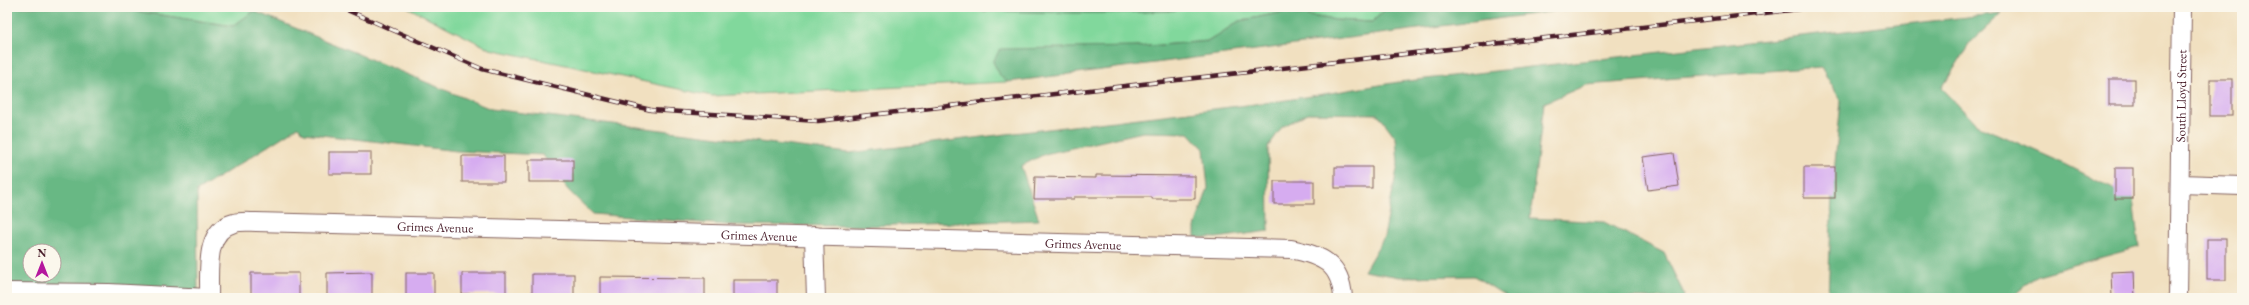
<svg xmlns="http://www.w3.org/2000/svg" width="2249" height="305" font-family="'EB Garamond',serif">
<rect width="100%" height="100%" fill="#fbf7ec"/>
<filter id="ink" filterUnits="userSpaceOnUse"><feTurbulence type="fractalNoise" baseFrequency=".025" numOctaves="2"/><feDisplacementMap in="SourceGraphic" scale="8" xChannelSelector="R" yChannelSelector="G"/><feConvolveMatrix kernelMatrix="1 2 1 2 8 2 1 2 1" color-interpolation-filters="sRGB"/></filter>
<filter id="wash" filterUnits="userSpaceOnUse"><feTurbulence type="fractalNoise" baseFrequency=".012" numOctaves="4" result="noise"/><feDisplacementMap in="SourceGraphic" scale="16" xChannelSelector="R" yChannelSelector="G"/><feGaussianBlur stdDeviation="0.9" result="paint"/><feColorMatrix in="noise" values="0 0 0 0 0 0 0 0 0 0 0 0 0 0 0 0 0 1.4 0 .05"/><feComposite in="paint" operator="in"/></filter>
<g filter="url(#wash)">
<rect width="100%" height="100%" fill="#f1e0c0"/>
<!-- green -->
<g fill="#81d89c" stroke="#667c64">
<polygon points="108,7 244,7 254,11 233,26"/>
<polygon points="407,7 967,7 981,11 1168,11 1201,7 1384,7 1386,9 1372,22 1336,20 1284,12 1239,21 1209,41 1136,47 1001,77 1008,82 712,96 490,49"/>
</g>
<!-- forest -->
<g fill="#68b884" stroke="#596c58" fill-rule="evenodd">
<path d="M7,7H108L233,26L254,11L491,109L849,153L1280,101L1399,82L2002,13L1970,43L1942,88L1977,125L2054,159L2133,199L2139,247L2037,275L2011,298H1828L1832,194L1841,101L1821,67L1586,85L1544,103L1530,218L1604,222L1664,253L1684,294L1683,298H1509L1474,276L1400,277L1364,271L1384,237L1398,164L1396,138L1378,114L1308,113L1282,127L1268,147L1269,231L1216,238L1195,237V227L1208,188L1204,149L1189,133L1143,132L1045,154L1021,166L1039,220L864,226L727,225L593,214L568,190L543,155L457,151L304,133L298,127L197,191L198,298H7ZM30,251H54V275H30Z"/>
<path d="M967,7H1201C1128,17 1054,12 981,11Z"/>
<polygon points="1384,7 1581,8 1008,82 1001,77 993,62 1000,49 1136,47 1209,41 1239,21 1284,12 1336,20 1372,22 1386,9"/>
</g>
<g id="blocks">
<!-- building -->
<g fill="#d6acf0">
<rect x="2109" y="79" width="26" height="26"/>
<rect x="2210" y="79" width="22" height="37"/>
<rect x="329" y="152" width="42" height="22"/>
<polygon points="1674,153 1679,186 1648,190 1643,157"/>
<rect x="462" y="156" width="42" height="26"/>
<rect x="529" y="160" width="44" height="22"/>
<rect x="1335" y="167" width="37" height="21"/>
<rect x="1804" y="167" width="31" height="31"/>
<rect x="2115" y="168" width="18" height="31"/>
<polygon points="1096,175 1195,176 1195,199 1152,199 1152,197 1074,197 1074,199 1034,199 1035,177 1096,178"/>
<rect x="1274" y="181" width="40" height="23"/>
<rect x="2207" y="239" width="19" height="41"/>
<polygon points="2134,271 2135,298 2112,298 2111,272"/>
<polygon points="372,272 372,296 327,298 327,273"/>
<polygon points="251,273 299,273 299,298 251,296"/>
<rect x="406" y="273" width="28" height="25"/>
<rect x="462" y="273" width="44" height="21"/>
<rect x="532" y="274" width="42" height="22"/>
<polygon points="600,277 705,278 705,298 600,298"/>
<rect x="733" y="280" width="44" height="18"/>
</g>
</g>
</g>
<g filter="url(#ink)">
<use href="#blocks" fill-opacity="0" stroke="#84635f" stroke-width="1"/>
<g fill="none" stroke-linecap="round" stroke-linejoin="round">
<defs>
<g id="minor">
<polyline points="2180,184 2242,186"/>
<polyline points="814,236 816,298"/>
<polyline points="7,292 109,293 208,298"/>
<path id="s1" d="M209,298C210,273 203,231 234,223C241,221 249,222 256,222L1291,249C1322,256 1341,263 1343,298"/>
<path id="s2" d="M2178,298L2182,7"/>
</g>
</defs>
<!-- minor casing -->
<use href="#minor" stroke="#84635f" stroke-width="20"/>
<!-- minor -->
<use href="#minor" stroke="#fff" stroke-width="18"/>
<defs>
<polyline id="rail" points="340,7 482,69 651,110 818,121 1817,7"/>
</defs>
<!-- rail casing -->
<use href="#rail" stroke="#4a1f2b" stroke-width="4.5"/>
<!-- rail -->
<use href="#rail" stroke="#fbf7ec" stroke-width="3" stroke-dasharray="9" stroke-linecap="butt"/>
</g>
</g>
<g text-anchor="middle" stroke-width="3" stroke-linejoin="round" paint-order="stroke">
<!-- street labels -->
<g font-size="13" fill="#4a1f2b" stroke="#fbf7ec">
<text dy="5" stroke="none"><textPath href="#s2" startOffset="202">South Lloyd Street</textPath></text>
<text dy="5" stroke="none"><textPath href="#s1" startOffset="287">Grimes Avenue</textPath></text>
<text dy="5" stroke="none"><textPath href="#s1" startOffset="611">Grimes Avenue</textPath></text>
<text dy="5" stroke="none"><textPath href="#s1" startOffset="935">Grimes Avenue</textPath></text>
</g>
</g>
<!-- margin -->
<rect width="2249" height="305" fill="none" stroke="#fbf7ec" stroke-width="24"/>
<!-- north arrow -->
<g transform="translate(42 263)"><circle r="19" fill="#fbf7ec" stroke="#b4a19f"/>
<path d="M0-3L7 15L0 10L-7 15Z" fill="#b5179e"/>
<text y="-6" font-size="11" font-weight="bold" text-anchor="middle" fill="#4a1f2b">N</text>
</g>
</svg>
